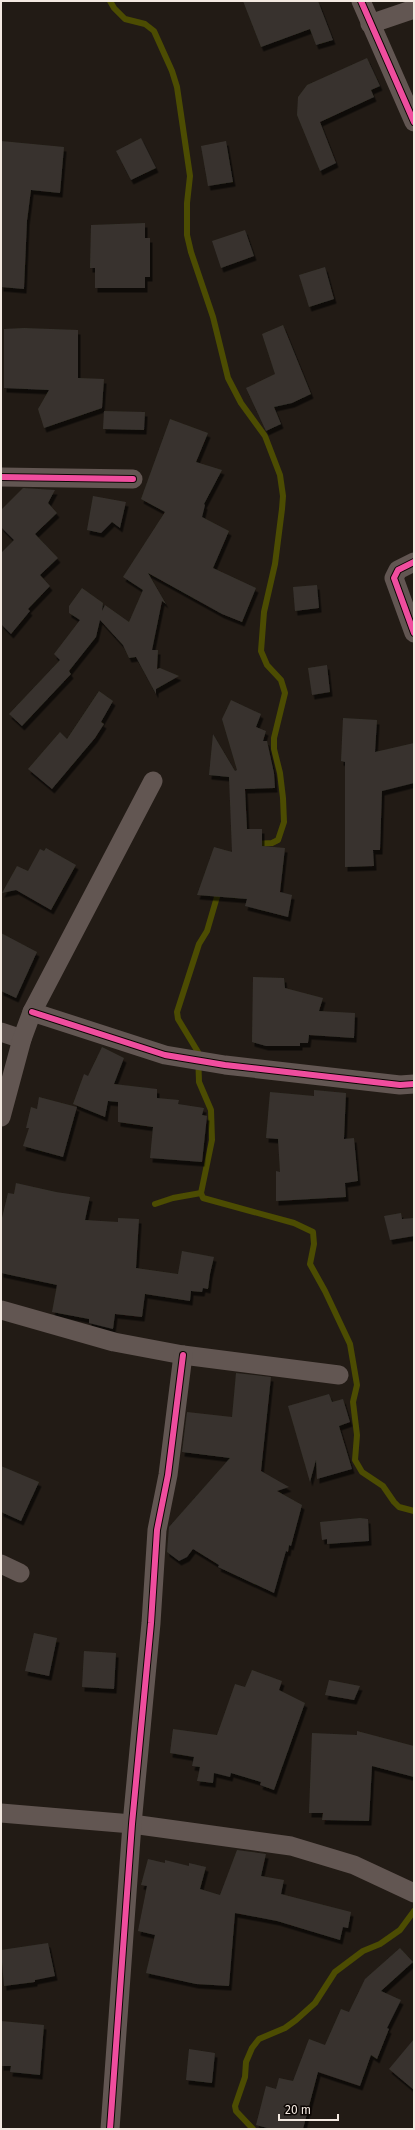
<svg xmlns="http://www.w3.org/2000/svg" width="415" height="2130" font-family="'Fira Sans',sans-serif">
<defs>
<filter id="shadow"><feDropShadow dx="2.5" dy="4.5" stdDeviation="0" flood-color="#0009"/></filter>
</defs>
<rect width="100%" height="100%" fill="#221b15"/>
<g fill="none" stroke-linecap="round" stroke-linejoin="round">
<!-- stream -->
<g stroke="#4c4c02" stroke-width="6">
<polyline points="110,1 114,8 125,19 145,24 154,31 172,71 177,87 190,176 187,203 187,235 191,252 213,317 228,378 241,403 265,436 280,475 283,496 282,509 275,564 264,612 261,651 267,665 281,680 285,693 274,738 274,749 280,773 283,798 284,822 278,840 272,843 255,844"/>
<polyline points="219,890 207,931 199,944 177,1012 178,1019 198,1052 199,1082 211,1110 212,1140 201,1193 203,1198 294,1223 313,1232 314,1244 310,1264 325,1291 350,1344 357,1385 353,1402 357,1435 355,1460 362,1472 383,1486 394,1502 399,1507 414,1511"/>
<polyline points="155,1204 173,1198 201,1193"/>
<polyline points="253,2129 236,2111 235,2106 245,2077 246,2062 252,2048 259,2039 285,2028 296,2020 315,2003 335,1972 363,1951 380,1944 400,1930 414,1911"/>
</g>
</g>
<!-- building -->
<g fill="#37332d" filter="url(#shadow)">
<polygon points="243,1 318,1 333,40 316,45 310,29 261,47"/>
<polygon points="367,58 380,86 371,90 374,97 320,122 336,163 320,171 297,115 298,97 307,85"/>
<polygon points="141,138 156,168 131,180 116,151"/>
<polygon points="1,141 64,147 60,193 31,190 27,221 24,289 1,287"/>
<polygon points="226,141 233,182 208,186 201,146"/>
<polygon points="145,223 145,238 150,238 150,277 145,277 145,288 95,288 95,268 90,268 91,225"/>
<polygon points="245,230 254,256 221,268 212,241"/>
<polygon points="325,267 334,299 309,307 299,275"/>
<polygon points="283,325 311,394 292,403 274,407 281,424 266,431 246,388 275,374 262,334"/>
<polygon points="24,328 78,330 78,378 104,379 102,408 44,428 38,409 49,390 4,388 4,329"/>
<polygon points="104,411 145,412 144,430 103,429"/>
<polygon points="170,419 208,433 196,462 222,470 204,504 205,505 202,517 229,531 213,568 256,588 242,622 222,614 148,573 166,604 162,601 152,650 158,650 157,669 160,668 179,676 156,689 156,694 136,657 129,658 123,645 100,620 96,637 69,671 71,674 22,726 9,714 60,660 54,654 80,620 69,613 69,606 82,588 103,603 102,611 105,605 129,622 143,590 123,577 165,512 141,499"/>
<polygon points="23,488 55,490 48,503 57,513 35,534 58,558 40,575 50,586 28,609 30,611 11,634 1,624 1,553 14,540 1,527 1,510"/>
<polygon points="93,496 126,502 120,528 112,522 101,533 87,530"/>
<polygon points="317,585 319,608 295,611 293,587"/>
<polygon points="327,665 330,692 312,695 308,668"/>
<polygon points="99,691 113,701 101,722 104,724 95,738 52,789 28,769 60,732 67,739"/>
<polygon points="231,700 261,714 256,727 266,731 263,741 267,741 274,773 275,788 245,789 247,829 262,829 262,846 285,848 280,892 292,895 288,917 245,906 247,899 197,895 214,847 232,852 229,777 209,775 213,734 235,771 237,770 222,719"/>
<polygon points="343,718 377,720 375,752 414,743 414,783 382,791 380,850 373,850 374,866 345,867 345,762 341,761"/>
<polygon points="46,848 76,865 51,910 16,890 2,893 17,866 28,871 40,849 44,851"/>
<polygon points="1,933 37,952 16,998 1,991"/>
<polygon points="253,977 284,978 285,988 323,998 319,1011 355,1013 354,1038 309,1035 308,1043 300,1043 300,1046 266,1046 252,1042"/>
<polygon points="102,1047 124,1058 114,1084 157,1089 157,1098 179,1100 178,1104 204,1108 202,1115 207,1116 202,1162 150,1158 153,1127 118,1122 118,1102 108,1101 105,1117 73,1104 84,1074 88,1076"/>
<polygon points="314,1090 346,1093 344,1139 354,1138 358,1181 345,1183 346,1197 276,1201 276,1171 280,1172 278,1139 266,1138 270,1092 314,1096"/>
<polygon points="39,1097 77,1107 63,1157 23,1146 29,1128 26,1128 31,1107 37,1109"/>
<polygon points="16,1183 56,1192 90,1197 85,1220 118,1222 118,1218 139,1219 136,1268 178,1274 182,1251 214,1257 210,1274 208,1289 203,1288 202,1292 191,1291 190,1301 145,1294 142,1317 115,1314 113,1329 89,1323 89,1319 52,1312 57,1285 1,1273 1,1222 8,1193 14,1194"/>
<polygon points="401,1213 402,1219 414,1218 414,1236 390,1240 384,1216"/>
<polygon points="236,1373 271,1377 261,1471 289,1487 277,1491 302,1505 291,1546 289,1545 288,1552 286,1551 274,1593 218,1567 219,1565 193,1549 187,1557 179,1561 167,1552 169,1527 230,1458 182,1452 187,1412 232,1417"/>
<polygon points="329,1394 332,1402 343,1399 350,1422 339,1426 352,1469 317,1479 316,1460 310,1482 288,1406"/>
<polygon points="1,1466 39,1482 21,1521 1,1512"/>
<polygon points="360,1518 368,1519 369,1541 327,1544 327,1539 322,1540 320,1522"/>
<polygon points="34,1633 57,1638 49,1676 25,1671"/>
<polygon points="84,1651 116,1653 114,1689 82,1687"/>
<polygon points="252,1670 282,1681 279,1690 305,1703 274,1790 260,1785 261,1782 231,1773 230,1777 214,1773 213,1783 197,1781 200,1767 192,1766 194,1757 170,1753 173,1729 217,1735 235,1684 245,1687"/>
<polygon points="329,1680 360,1686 354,1700 325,1695"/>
<polygon points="357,1731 414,1746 414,1777 372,1766 369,1821 322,1820 323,1813 309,1813 312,1733 357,1735"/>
<polygon points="237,1850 266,1854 261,1876 284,1880 281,1894 351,1912 348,1928 343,1927 340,1940 277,1921 235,1913 229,1986 196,1984 146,1973 155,1935 138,1931 147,1886 141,1885 148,1859 165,1863 165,1860 189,1866 189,1863 206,1867 200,1889 220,1895"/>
<polygon points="48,1943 55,1976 35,1980 35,1982 4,1986 1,1950"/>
<polygon points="400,1948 413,1962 381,1991 401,2000 387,2028 389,2029 377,2059 371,2055 360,2086 318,2072 303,2129 271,2129 256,2125 266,2086 276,2089 279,2078 293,2081 309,2039 325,2045 341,2009 349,2012 365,1979"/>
<polygon points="1,2021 44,2025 40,2075 10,2072 11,2066 1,2066"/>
<polygon points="414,2039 414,2090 389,2069"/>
<polygon points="189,2049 215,2053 212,2083 186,2080"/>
</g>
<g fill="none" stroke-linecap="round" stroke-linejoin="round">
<!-- street -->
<g stroke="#625652" stroke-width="19">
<polyline points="361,1 414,122"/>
<polyline points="370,24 414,9"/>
<polyline points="1,477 133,479"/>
<polyline points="414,562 398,570 394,578 414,633"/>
<polyline points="32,1012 165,1055 225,1065 400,1085 414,1084"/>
<polyline points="1,1032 22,1039"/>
<polyline points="1,1117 22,1039 32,1012 153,781"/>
<polyline points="1,1310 114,1342 183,1355 339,1375"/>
<polyline points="1,1564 20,1573"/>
<polyline points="1,1813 132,1824 291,1846 354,1865 414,1893"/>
<polyline points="110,2129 132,1824 151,1623 157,1530 168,1475 183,1355"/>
</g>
<defs>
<g id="cycleway">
<polyline points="361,1 414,122"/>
<polyline points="1,477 133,479"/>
<polyline points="414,562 398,570 394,578 414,633"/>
<polyline points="32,1012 165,1055 225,1065 400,1085 414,1084"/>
<polyline points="110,2129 132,1824 151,1623 157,1530 168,1475 183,1355"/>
</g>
</defs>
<!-- cycleway casing -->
<use href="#cycleway" stroke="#0c0603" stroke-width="8"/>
<!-- cycleway -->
<use href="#cycleway" stroke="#ef4d9e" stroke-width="6"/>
</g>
<!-- border -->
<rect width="415" height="2130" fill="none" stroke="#f3e9e1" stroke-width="4"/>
<!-- scale -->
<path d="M279 2114v6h59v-6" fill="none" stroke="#f3e9e1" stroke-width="2"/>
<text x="285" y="2114" font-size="12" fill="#f3e9e1" stroke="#0c0603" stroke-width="3" paint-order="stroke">20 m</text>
</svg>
